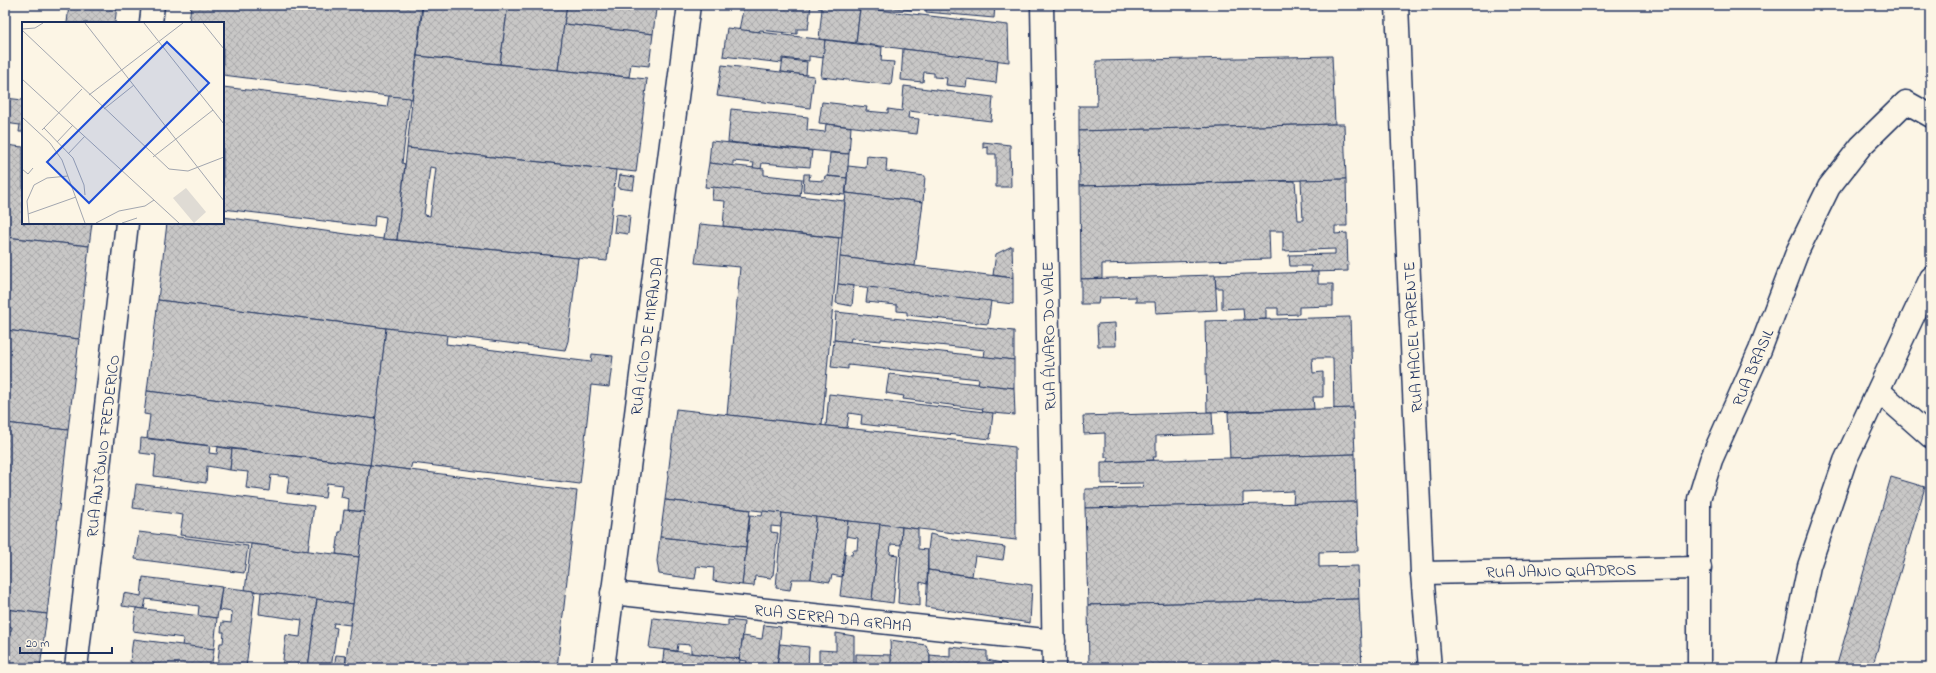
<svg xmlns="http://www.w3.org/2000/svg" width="1936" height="673" font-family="'Indie Flower',sans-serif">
<defs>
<pattern id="building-cross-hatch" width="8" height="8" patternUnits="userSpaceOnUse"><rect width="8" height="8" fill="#c8c7c6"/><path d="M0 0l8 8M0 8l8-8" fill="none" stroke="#ababac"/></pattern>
</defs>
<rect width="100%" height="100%" fill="#fcf5e5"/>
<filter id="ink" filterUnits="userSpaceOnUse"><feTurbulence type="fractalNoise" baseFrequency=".025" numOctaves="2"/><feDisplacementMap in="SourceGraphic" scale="8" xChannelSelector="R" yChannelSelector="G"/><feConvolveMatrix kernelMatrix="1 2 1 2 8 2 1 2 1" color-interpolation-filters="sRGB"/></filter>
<g filter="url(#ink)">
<!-- building -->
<g fill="url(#building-cross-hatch)" stroke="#1b2f5e" fill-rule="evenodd">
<polygon points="69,5 117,5 115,23 67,23"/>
<polygon points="191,5 422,6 412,99 223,75 223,23 189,23"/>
<polygon points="423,5 508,5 500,64 417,56"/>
<polygon points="508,5 567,5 558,70 500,64"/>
<polygon points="567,5 612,8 614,5 628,5 656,9 653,34 564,24"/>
<polygon points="628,5 657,5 656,9"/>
<polygon points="744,5 811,5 808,29 797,29 797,34 760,30 759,32 739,30"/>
<polygon points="819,5 850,5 850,7 860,8 856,43 819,39 822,9 818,8"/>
<polygon points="850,5 874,5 874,10 850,7"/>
<polygon points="886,5 912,5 912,10 886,7"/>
<polygon points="919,5 995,5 994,18 926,12 926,9 918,8"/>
<polygon points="860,8 1008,25 1009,62 856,43"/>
<polygon points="564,24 653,34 649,66 631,64 629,77 558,70"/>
<polygon points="727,28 825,40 824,58 809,56 809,61 782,58 782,63 723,56"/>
<polygon points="825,40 882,47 881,61 894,62 891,85 821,77"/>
<polygon points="903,49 998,60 996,83 967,79 966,87 946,85 947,78 934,77 934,73 924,72 923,82 901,80"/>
<polygon points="417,56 647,79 636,172 407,148"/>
<polygon points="1332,56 1335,124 1079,131 1079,106 1097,106 1096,61"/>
<polygon points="783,59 807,62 806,75 781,72"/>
<polygon points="722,65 814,76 810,108 717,96"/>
<polygon points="904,86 993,97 991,121 909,111 908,118 919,119 917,134 819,123 822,102 867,107 866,111 888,113 888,109 902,111"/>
<polygon points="223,87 387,107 389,96 410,98 402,163 405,164 397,240 383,239 386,217 375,215 374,227 223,209"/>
<polygon points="5,98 23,100 23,132 19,132 20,125 5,123"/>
<polygon points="731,109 808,117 807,130 825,132 826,124 851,127 849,154 728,142"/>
<polygon points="1335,124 1344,124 1346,179 1080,186 1079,131"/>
<polygon points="711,141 812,151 810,167 762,163 761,169 753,168 754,163 733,161 733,166 709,163"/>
<polygon points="983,142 1010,145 1011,187 996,187 996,154 988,154 988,147 983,148"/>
<polygon points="5,145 23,147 23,223 92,223 89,246 5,237"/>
<path d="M407,148L616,170L607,261L397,240ZM430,167L436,168L430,216L424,215Z"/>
<polygon points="830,153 849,154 847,178 828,176"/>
<polygon points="867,156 887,158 886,171 925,176 923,202 846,193 848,166 866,168"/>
<polygon points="709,163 764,169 764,175 802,179 800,196 705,187"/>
<polygon points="804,174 810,174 809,180 824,181 825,176 847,178 845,195 803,191"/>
<polygon points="620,175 635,177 633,190 618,188"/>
<polygon points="1346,179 1347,226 1335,226 1335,234 1347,233 1348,271 1311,272 1311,266 1290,266 1289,255 1335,254 1335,249 1283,251 1283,231 1269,231 1270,259 1102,264 1102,278 1081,279 1080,186 1295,181 1298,220 1303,220 1301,180"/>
<polygon points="713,187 845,201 842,238 723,226 725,201 712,200"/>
<polygon points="846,193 923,202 915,266 840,257"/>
<polygon points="616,214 630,216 628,234 614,232"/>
<polygon points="223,217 383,239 578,258 568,341 565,350 158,300 167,223 223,223"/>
<polygon points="700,224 839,238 822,425 727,415 740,267 695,263"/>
<polygon points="5,237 89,246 79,339 5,330"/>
<polygon points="1012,246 1013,278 993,275 996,254"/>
<polygon points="840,257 1013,278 1013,304 838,284"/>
<polygon points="1318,272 1318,284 1333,284 1333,306 1299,307 1299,314 1278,315 1278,308 1266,308 1266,319 1244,320 1243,308 1222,309 1222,288 1216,288 1215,275"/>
<polygon points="1215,275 1217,310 1156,313 1155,302 1136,302 1136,297 1099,298 1098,304 1081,304 1081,279"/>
<polygon points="838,284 854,286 852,306 836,303"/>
<polygon points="868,287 991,301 988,324 907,315 907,312 897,311 897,305 866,302"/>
<polygon points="158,300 386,328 376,419 147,391"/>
<polygon points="836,312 1014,331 1014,360 984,357 985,350 881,339 881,341 851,338 850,342 834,340"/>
<polygon points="1350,317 1353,408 1334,409 1333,358 1312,358 1313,373 1323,372 1323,397 1313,397 1314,409 1207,412 1205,321"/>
<polygon points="1115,323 1116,346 1098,346 1097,324"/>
<polygon points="386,328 447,335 446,344 591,362 592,354 613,356 609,387 591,385 580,484 412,463 410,470 370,465"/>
<polygon points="5,330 79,339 68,430 5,423"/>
<polygon points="834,340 1014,360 1014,388 978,384 979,379 848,365 848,369 831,367"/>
<polygon points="889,374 1014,388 1015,415 982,412 983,409 903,399 904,396 886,393"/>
<polygon points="147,391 376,419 370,465 147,438 150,415 144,414"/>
<polygon points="829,394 993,413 990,439 861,424 862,415 849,413 847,428 826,426"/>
<polygon points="1353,408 1355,454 1230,458 1228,412"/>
<polygon points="676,409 1015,447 1016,540 665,500"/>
<polygon points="1212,412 1213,434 1156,436 1156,457 1153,457 1154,460 1108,462 1108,457 1105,457 1105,433 1084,434 1083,416"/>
<polygon points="5,423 68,430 47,614 5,609"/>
<polygon points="141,438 210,446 209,453 217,454 218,447 232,449 230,470 207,466 206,483 154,476 156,455 140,453"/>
<polygon points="232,449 370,465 364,512 348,510 349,499 341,497 343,485 327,483 325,498 287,493 289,477 271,475 269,491 246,488 248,472 230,470"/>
<polygon points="1355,454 1356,502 1293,504 1294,491 1243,493 1243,505 1085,508 1085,489 1142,488 1143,483 1101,484 1101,462"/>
<polygon points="370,465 577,491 557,668 345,668"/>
<polygon points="1891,477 1925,487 1872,668 1836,668"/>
<polygon points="136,484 314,506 308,551 180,535 183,515 133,508"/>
<polygon points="665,500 750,510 746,547 660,537"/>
<polygon points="1356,502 1358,551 1319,552 1319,567 1358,566 1359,599 1088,605 1085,508"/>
<polygon points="344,510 364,512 359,557 336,554 339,532 341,532"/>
<polygon points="763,511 782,513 781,527 771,526 771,532 778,533 773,575 772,575 771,578 755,576 754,586 742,585 750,515 762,516"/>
<polygon points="782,513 816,517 811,579 792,579 790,590 776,588"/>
<polygon points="816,517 848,521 842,577 832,575 830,582 811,579"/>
<polygon points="848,521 880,524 872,600 840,596 845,554 852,555 853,550 857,550 858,538 846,536"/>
<polygon points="880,524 902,527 901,545 891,544 890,554 898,555 893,603 872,600"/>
<polygon points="902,527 918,529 918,549 928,550 927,584 920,582 920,606 898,603"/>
<polygon points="139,532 248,546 244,573 135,559"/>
<polygon points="930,534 954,540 1005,547 1003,560 975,556 972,576 928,570 928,550"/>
<polygon points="660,537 746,547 742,585 713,581 714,568 697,566 695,579 659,574 657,561"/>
<polygon points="251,544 359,557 353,604 245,590"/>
<polygon points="928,570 1032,585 1030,623 926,607"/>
<polygon points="143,577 222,587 217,618 198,616 199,606 146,599 144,609 122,606 124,593 141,596"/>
<polygon points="222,587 255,591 246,668 217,668 220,643 223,643 224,632 221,632 222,622 231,623 232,612 219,610"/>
<polygon points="261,592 317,599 308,668 282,668 286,635 300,637 302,620 259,614"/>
<polygon points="317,599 353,604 350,625 334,623 333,627 337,628 331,668 308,668"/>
<polygon points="1359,599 1362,668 1089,668 1088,605"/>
<polygon points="136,608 217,618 214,649 182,646 183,638 133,631"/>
<polygon points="5,609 47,614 40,668 5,668 5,630 11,631 12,627 5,626"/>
<polygon points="653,618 728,626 728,620 744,622 740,659 691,653 691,645 678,644 677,651 649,648"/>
<polygon points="764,625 781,627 777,668 746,668 747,661 739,660 743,636 762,639"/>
<polygon points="836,633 854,636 854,668 819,668 819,650 836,651"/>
<polygon points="133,639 214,649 211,668 166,668 166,666 153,664 153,668 131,668 132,662 130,662"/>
<polygon points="890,640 926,645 930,655 930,668 891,668"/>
<polygon points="780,644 809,647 808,668 777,668"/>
<polygon points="950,647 987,651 987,660 1006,664 1006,668 930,668 930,655 950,657"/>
<polygon points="664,650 740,659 739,668 662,668"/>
<polygon points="856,654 891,655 891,668 856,668"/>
<polygon points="336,655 346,656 345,668 334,668"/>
<rect x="813" y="664" width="5" height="4"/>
</g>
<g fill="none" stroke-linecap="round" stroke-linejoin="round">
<defs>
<g id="minor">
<polyline points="1042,5 1054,668"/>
<polyline points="1397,5 1422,573 1430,668"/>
<polyline points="151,23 153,5"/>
<polyline points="1879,391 1931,437"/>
<polyline points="1422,573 1700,568"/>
<polyline points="612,593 1054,641"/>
<polyline points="76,668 127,223"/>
<polyline points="603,668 689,5"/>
<polyline points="1699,668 1699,499 1711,460 1760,350 1798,250 1829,187 1861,146 1906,102 1931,116"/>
</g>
<polyline id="major" points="1788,668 1809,566 1845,461 1931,278"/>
</defs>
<!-- minor casing -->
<use href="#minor" stroke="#1b2f5e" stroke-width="25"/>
<!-- major casing -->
<use href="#major" stroke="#1b2f5e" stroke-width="25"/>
<!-- minor -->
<use href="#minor" stroke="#fcf5e5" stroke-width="22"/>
<!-- major -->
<use href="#major" stroke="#fcf5e5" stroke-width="22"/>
</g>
</g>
<g text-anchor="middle" stroke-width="3.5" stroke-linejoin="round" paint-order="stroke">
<!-- street labels -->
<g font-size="16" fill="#1b2f5e" stroke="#fcf5e5">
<text transform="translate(646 336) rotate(-82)" y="6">RUA LÍCIO DE MIRANDA</text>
<text transform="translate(1048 336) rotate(-91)" y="6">RUA ÁLVARO DO VALE</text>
<text transform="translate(1412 337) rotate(-93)" y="6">RUA MACIEL PARENTE</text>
<text transform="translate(1752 367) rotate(-67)" y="6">RUA BRASIL</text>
<text transform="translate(102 446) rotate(-83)" y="6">RUA ANTÔNIO FREDERICO</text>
<text transform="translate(1561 570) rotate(-1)" y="6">RUA JANIO QUADROS</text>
<text transform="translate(833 617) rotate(6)" y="6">RUA SERRA DA GRAMA</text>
</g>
</g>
<!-- overview -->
<g transform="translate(22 22)">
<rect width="202" height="202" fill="#fcf5e5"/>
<path d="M164,166L184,190L172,201L151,176Z" fill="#dfdbd4"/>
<path fill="none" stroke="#a2a6af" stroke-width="1" d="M63,1L202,179M122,1L202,102M181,1L202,27M0,7L13,6L21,1M0,8L147,147L166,149L202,135M0,57L157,201M67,73L161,1M82,87L112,63M0,95L28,121L40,138L63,201M22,106L51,136L62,163L63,173M20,108L60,67M35,120L51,103M46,132L63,114M131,135L191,88M0,147L6,152L11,146M6,192L54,175M7,201L5,179L12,163L25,156L46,154M74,201L97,189L123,184L132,178M100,201L115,196"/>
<path fill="#1d4ed8" fill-opacity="0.15" stroke="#1d4ed8" stroke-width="2" d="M145,20L187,61L67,181L25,140Z"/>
<rect width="202" height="202" fill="none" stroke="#1b2f5e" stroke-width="2"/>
</g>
<!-- margin -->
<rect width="1936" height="673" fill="none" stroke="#fcf5e5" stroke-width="20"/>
<rect x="10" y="10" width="1916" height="653" fill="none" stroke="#1b2f5e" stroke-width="1.5" filter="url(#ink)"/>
<!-- scale -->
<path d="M20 647v6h92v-6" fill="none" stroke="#1b2f5e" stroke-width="2"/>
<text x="26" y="647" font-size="12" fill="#1b2f5e" stroke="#fcf5e5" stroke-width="3" paint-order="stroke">20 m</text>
</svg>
